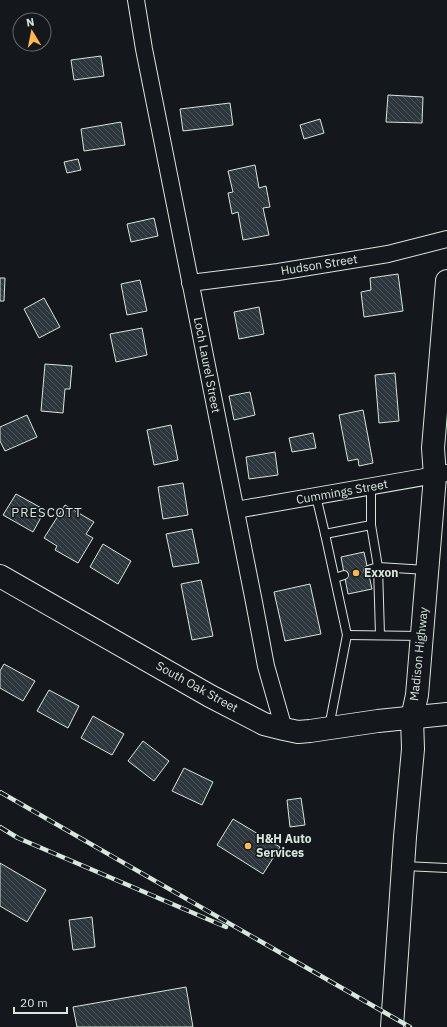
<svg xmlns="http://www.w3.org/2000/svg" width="447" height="1027" font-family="'IBM Plex Sans',sans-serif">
<defs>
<pattern id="building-back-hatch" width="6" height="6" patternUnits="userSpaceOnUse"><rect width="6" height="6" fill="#2c363c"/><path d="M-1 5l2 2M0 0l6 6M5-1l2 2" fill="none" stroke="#4a5358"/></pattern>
</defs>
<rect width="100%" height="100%" fill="#14181c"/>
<!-- building -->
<g fill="url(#building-back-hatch)" stroke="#d8e6dc">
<polygon points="101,56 104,76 74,80 71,60"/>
<polygon points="388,95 423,97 422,123 386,122"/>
<polygon points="230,103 233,125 183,131 180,109"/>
<polygon points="320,119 324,133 304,139 300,125"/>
<polygon points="121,122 125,145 84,151 81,129"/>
<polygon points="78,159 81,170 67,173 64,162"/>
<polygon points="255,165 259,188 266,186 270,207 263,208 269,235 243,240 238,212 232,214 228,193 233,192 228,171"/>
<polygon points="154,218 158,236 131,242 127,224"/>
<polygon points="398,274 403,311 364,317 361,292 371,290 370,278"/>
<polygon points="0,278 5,278 4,301 0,301"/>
<polygon points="140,280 147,311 127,315 121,284"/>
<polygon points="44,298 60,327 39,338 24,309"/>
<polygon points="259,307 264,334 239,339 234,312"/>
<polygon points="142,328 147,355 116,362 110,334"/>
<polygon points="45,364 72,366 70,389 65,389 63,413 41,411"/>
<polygon points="395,373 399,421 379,423 375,375"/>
<polygon points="250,392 255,415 234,420 229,396"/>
<polygon points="363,410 373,463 359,466 358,459 348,461 339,415"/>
<polygon points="27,415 37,437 5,451 0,441 0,427"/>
<polygon points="171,425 178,460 154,465 147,430"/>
<polygon points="313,433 316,448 292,452 289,438"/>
<polygon points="275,452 278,475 249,479 246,457"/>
<polygon points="183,483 188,515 163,519 158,487"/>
<polygon points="16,494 45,510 33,532 3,515"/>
<polygon points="65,505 94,522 86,534 93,538 78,563 55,550 57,546 44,538"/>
<polygon points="192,529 199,563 173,567 166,534"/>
<polygon points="103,544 131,561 118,584 90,567"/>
<polygon points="364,552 372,589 348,594 341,557"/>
<polygon points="201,580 213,636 192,640 181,584"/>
<polygon points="310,584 321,634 285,641 274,592"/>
<polygon points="4,664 35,681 23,701 0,688 0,671"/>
<polygon points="49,690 79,706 68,728 37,711"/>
<polygon points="93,716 124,734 112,755 81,738"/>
<polygon points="143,741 169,761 154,781 128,761"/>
<polygon points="184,768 213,782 202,805 172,791"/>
<polygon points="301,798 305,825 290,827 287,800"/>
<polygon points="233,819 280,847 263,874 217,845"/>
<polygon points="0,863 46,890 27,922 0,906"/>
<polygon points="92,917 95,947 73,950 69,920"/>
<polygon points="186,987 193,1027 77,1027 73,1007"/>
</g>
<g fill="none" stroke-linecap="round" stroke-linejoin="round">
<defs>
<g id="lane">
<polyline points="316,496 325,534 371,525 371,487"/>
<polyline points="371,525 378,567 427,570"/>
<polyline points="325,534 347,635 329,727"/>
<polyline points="368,570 378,567 380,635"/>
<polyline points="335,578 344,575"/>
<polyline points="347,635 421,636"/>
<polyline points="404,866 447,868"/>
</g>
<g id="street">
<polyline points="136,0 144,49 254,602 266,666 284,729"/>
<polyline points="190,283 278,272 388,254 447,239"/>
<polyline points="236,510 447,473"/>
</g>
<g id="secondary">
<polyline points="0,576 210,696 264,724 284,729 298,732 310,731 378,721 447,714"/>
<polyline points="392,1027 405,837 413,749 412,718 417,695 435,476 433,448 447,281"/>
</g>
</defs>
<!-- lane casing -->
<use href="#lane" stroke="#d8e6dc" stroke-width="10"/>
<!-- street casing -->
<use href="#street" stroke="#d8e6dc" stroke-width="18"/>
<!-- secondary casing -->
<use href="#secondary" stroke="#d8e6dc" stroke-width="24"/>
<!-- lane -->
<use href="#lane" stroke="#14181c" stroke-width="8"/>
<!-- street -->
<use href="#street" stroke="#14181c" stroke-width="16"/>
<!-- secondary -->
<use href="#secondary" stroke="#14181c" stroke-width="22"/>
<defs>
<g id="rail">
<polyline points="0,792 410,1027"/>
<polyline points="0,827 18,838 226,927"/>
</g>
</defs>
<!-- rail casing -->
<use href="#rail" stroke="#d8e6dc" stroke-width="4.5"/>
<!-- rail -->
<use href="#rail" stroke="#14181c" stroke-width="3" stroke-dasharray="9" stroke-linecap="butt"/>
</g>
<!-- markers -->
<g fill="#ffb74d" stroke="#14181c" stroke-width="1.5">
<circle cx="356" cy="573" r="4"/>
<circle cx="248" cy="846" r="4"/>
</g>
<g text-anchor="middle" stroke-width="3" stroke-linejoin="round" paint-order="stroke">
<!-- street labels -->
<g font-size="12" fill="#d8e6dc" stroke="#14181c">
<text transform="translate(319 265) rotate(-9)" y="4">Hudson Street</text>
<text transform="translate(207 365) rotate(79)" y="4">Loch Laurel Street</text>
<text transform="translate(342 492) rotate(-10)" y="4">Cummings Street</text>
<text transform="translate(419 654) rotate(-84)" y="4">Madison Highway</text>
<text transform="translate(197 687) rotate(29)" y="4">South Oak Street</text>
</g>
<!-- poi labels -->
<g font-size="12" font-weight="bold" fill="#d8e6dc" stroke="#14181c" text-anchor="start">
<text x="364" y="577">Exxon</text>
<text x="256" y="843">H&amp;H Auto<tspan x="256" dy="14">Services</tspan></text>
</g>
<!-- neighbourhood labels -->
<g font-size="13" letter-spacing="1" fill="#d8e6dc" stroke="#14181c">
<text x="47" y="517">PRESCOTT</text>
</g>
</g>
<!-- north arrow -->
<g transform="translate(32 32) rotate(350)"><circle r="19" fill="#14181c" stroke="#626a69"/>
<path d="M0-3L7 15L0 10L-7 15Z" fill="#ffb74d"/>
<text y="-6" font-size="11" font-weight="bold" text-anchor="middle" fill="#d8e6dc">N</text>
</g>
<!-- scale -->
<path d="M14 1007v6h53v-6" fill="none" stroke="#d8e6dc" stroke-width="2"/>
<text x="20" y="1007" font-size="12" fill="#d8e6dc" stroke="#14181c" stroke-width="3" paint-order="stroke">20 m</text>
</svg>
